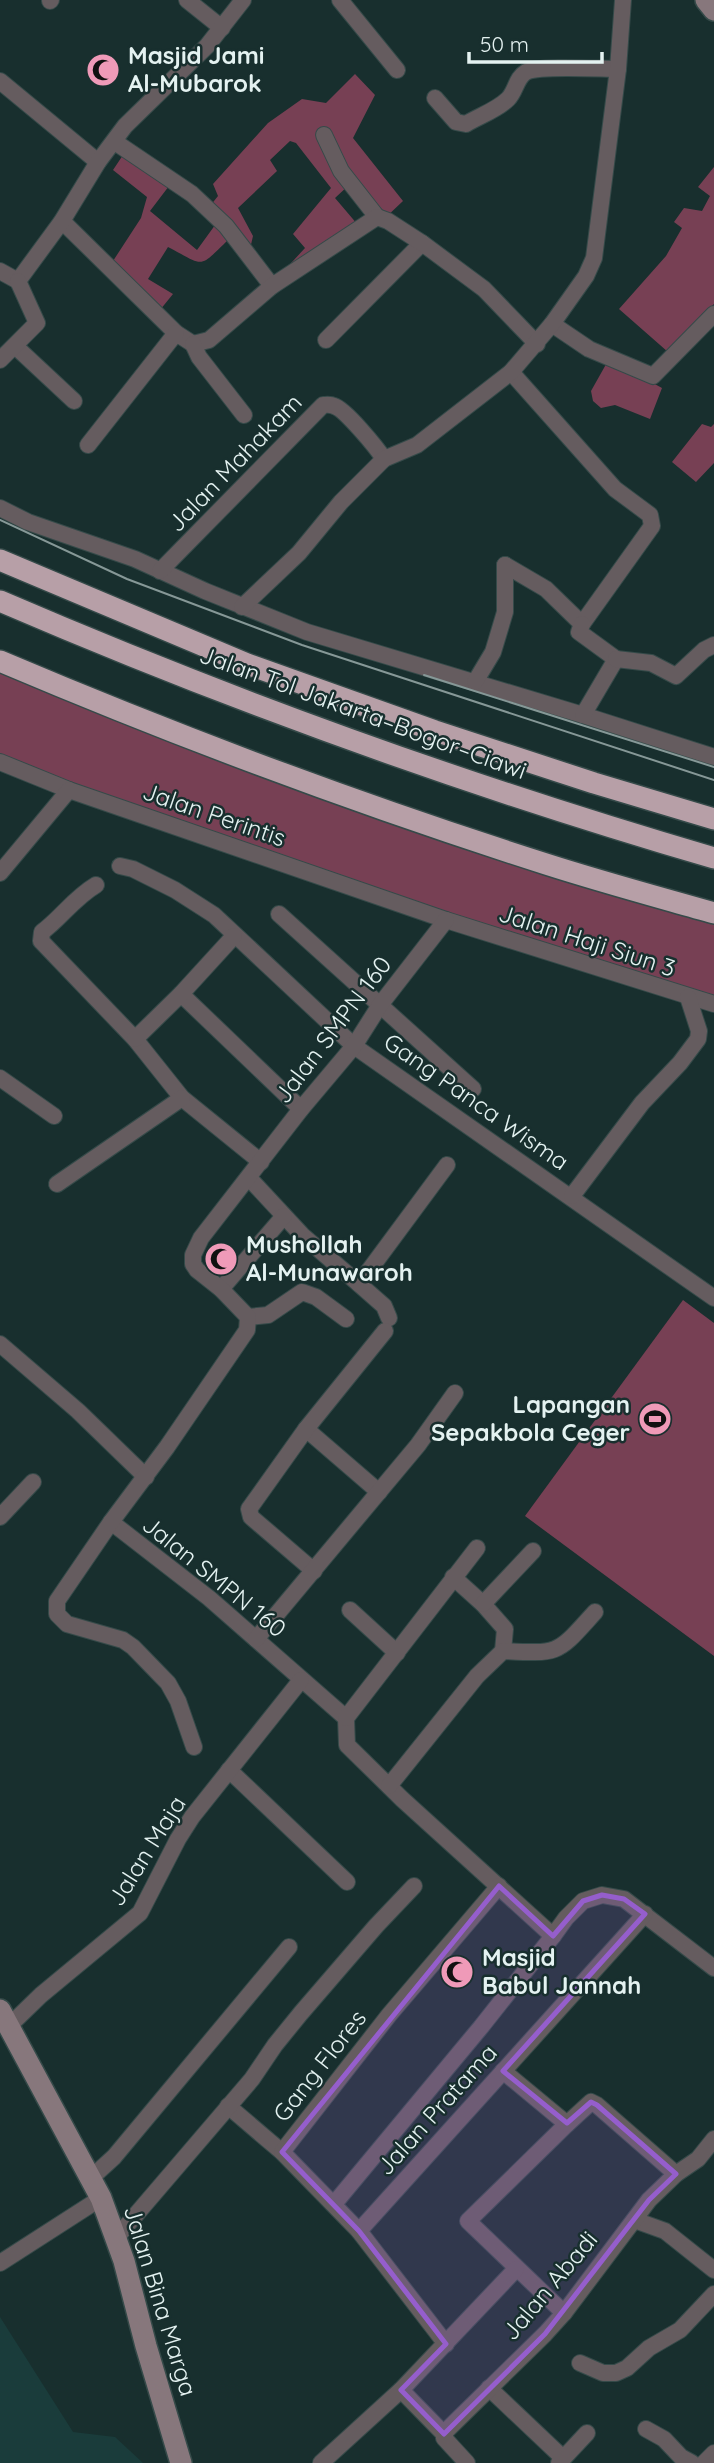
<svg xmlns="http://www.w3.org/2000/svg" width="714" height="2463" font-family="Quicksand,sans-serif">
<rect width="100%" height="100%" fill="#182f2e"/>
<!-- built -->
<polygon fill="#1a3c3b" points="0,2317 73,2432 115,2437 143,2463 0,2463"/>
<!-- grass -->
<g fill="#774054">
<path d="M355,74L375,95L353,138L403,201L383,220L349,185L335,198L358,225L268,288L305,248L293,234L331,188L296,143L290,141L270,160L277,171L238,208L253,236L250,249L229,239C198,269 206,267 168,247L148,279L173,294L160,310L113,261L141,218L147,197L113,170L125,152L169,186L150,211L197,250L218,221L206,211L218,196L213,184L268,123L302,99L326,103Z"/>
<polygon points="714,167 714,304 668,352 619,309 666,256 682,228 674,222 684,208 702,211 710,196 698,187"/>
<polygon points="609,359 662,388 650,419 615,405 601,408 593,401 591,391"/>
<polygon points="702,424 711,427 714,424 714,463 696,482 672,462"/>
<polygon points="0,658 71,691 714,913 714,1003 0,762"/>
<polygon points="683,1300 714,1323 714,1656 525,1516"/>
</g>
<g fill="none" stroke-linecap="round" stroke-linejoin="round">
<defs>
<g id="street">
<polyline points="187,0 222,28"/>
<polyline points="340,0 397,70"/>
<polyline points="50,1 51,0"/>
<polyline points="0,81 98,162"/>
<path d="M435,98L456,122L466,124C479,116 497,110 508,99C516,91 516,78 526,72C539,65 600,69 618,69"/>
<polyline points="324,135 341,171 377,217"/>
<polyline points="115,142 192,194 226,226 272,286"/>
<polyline points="62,221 176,333 193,344"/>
<polyline points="0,271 18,281"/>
<polyline points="18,281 62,221 98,162 125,126 207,46 243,0"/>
<polyline points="552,324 589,349 653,376 714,314"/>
<polyline points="326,340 422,243"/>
<polyline points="193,344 209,340 272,286 377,217 388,221 422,243 484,289 537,344"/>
<polyline points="193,344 199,357 244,415"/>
<polyline points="15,346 74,401"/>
<polyline points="0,360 37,323 18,281"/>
<polyline points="88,445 176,333"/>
<polyline points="0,508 28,522 135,559 205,591 307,632 583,715 714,757"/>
<polyline points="505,565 546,589 582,624 652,526 650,515 615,489 511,372"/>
<path d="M160,571L323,405C326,405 330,404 334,406C345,409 377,448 384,459"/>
<polyline points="242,607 299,553 341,502 384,459 417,445 511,372 552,324 586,276 594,258 618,69 623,0"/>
<polyline points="582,624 579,632 616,659 583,715"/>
<polyline points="616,659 651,663 676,676 704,650 714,645"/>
<polyline points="475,682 493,652 505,612 505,565"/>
<polyline points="0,762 69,790"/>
<polyline points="120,866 133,869 175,890 214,915 354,1046 714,1298"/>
<polyline points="0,873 69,790 446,920 714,1004"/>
<path d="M96,885C74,898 61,918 42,932L41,941L135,1039L182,1098L261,1162"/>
<polyline points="279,914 473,1089"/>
<polyline points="181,994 301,1109"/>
<polyline points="135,1039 181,994 234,936"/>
<polyline points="0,1078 54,1116"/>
<polyline points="249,1178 302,1235 359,1284 447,1165"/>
<polyline points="57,1184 182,1098"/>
<polyline points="572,1196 642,1103 680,1063 698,1039 699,1031 688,997"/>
<polyline points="359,1284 384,1306 389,1318"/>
<polyline points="221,1289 284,1216"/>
<polyline points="248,1317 268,1315 302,1292 316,1297 346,1319"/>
<polyline points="0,1344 78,1411 146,1477"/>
<polyline points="306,1429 379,1492"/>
<polyline points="0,1517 33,1482"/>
<polyline points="111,1522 209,1598 346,1718 347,1745 402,1799 553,1936 566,1918 583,1901 602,1895 624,1899 714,1968"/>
<polyline points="314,1571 251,1517 249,1509 306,1429 385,1331"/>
<polyline points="453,1577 483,1604 505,1629 503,1651"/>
<polyline points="483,1604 533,1551"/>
<polyline points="350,1610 397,1653"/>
<polyline points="256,1639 418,1445 455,1393"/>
<polyline points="346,1718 477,1548"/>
<polyline points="194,1747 178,1701 168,1683 133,1647 123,1640 67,1624 57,1614 57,1601 111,1522 167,1447 247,1330 248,1317 221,1289 197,1270 193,1264 193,1255 201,1238 301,1109 354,1046 380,1005 446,920"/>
<polyline points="229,1770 347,1882"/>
<path d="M389,1786L477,1676L503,1651C561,1654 557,1654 595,1612"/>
<polyline points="9,2026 41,1995 140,1913 178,1839 192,1817 301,1680"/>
<polyline points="503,2071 567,2124 468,2221 564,2313"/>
<polyline points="228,2106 282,2152 359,2231"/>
<polyline points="567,2124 591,2102 597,2105 676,2174"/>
<polyline points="282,2152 389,2015 499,1886"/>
<polyline points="91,2178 114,2157 289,1947"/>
<polyline points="334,2204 481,2027 553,1936"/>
<polyline points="640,2222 665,2231 714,2270"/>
<polyline points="116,2238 252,2079 275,2045 301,2013 376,1926 414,1886"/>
<polyline points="0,2263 101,2198"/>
<polyline points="446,2344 359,2231 645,1914"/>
<polyline points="580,2363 603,2373 616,2373 627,2368 649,2348 680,2330 714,2294"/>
<polyline points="489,2388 563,2458"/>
<polyline points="401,2390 444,2434"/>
<polyline points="646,2429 664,2439 681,2457 692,2463"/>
<polyline points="321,2463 401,2390 516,2269"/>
<polyline points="467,2463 444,2438 446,2431 545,2334 564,2313 649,2200 676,2174 698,2159 714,2139"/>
<polyline points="559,2463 587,2433"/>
<polyline points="704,2463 714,2453"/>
</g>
<g id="secondary">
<polyline points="706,0 714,10"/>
<polyline points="0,2010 101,2198 124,2261 146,2346 181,2463"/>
</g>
<g id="highway">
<polyline points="0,560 247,664 435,731 594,783 714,819"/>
<path d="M0,601C232,701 471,787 714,858"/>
<path d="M0,661C179,737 361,805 546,864C602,882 658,897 714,913"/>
</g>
</defs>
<!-- street casing -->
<use href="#street" stroke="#354a49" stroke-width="18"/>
<!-- secondary casing -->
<use href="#secondary" stroke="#354a49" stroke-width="24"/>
<!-- highway casing -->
<use href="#highway" stroke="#354a49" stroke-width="24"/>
<!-- street -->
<use href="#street" stroke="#655c5f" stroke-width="16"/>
<!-- secondary -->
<use href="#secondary" stroke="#87777c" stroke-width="21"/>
<!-- highway -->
<use href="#highway" stroke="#b79fa7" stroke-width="21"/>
<!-- tram -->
<g stroke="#869897" stroke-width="2">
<polyline points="0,520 127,579 302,645 714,780"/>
<polyline points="424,675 714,767"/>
</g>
</g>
<!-- marked area -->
<path fill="#955ecc" fill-opacity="0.2" stroke="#955ecc" stroke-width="5" stroke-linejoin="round" d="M499,1886L553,1936L583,1901L602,1895L624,1899L645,1914L503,2071L567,2123L591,2102L597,2105L676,2174L649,2200L545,2334L444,2434L401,2390L446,2344L359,2231L282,2152Z"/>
<!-- icons -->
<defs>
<symbol id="mosque-disc" viewBox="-11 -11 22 22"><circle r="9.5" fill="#ef9ab8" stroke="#182f2e"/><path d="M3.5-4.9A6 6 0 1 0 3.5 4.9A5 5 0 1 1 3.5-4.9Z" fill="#111"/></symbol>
<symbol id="stadium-disc" viewBox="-11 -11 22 22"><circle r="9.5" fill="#ef9ab8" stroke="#182f2e"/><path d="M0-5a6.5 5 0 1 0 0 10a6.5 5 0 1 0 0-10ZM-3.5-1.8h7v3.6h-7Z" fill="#111"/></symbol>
</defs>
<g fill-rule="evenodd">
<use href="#mosque-disc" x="84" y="51" width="38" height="38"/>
<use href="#mosque-disc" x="202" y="1240" width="38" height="38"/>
<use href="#stadium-disc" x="636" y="1400" width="38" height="38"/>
<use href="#mosque-disc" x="438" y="1953" width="38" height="38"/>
</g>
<g text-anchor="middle" stroke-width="5" stroke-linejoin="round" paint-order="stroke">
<!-- poi labels -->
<g font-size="24" font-weight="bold" fill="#e4f2f1" stroke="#182f2e" text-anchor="start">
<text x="128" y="64">Masjid Jami<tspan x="128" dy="28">Al-Mubarok</tspan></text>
<text x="246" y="1253">Mushollah<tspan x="246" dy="28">Al-Munawaroh</tspan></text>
<text x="630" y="1413" text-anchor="end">Lapangan<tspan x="630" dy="28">Sepakbola Ceger</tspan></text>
<text x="482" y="1966">Masjid<tspan x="482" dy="28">Babul Jannah</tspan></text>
</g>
<!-- street labels -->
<g font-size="24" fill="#e4f2f1" stroke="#182f2e">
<text transform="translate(235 463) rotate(-46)" y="8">Jalan Mahakam</text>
<text transform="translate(363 713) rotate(20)" y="8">Jalan Tol Jakarta–Bogor–Ciawi</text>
<text transform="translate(214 815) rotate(19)" y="8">Jalan Perintis</text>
<text transform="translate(587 941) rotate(18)" y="8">Jalan Haji Siun 3</text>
<text transform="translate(333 1030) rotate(-53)" y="8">Jalan SMPN 160</text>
<text transform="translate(476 1102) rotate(35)" y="8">Gang Panca Wisma</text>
<text transform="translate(214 1577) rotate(39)" y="8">Jalan SMPN 160</text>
<text transform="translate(147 1851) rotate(-58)" y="8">Jalan Maja</text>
<text transform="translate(320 2066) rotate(-52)" y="8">Gang Flores</text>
<text transform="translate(437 2110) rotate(-48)" y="8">Jalan Pratama</text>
<text transform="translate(550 2286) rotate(-50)" y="8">Jalan Abadi</text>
<text transform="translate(160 2301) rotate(73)" y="8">Jalan Bina Marga</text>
</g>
</g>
<!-- scale -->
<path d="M469 52v10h133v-10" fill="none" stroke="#e4f2f1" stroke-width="3.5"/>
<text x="480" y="52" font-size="21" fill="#e4f2f1" stroke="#182f2e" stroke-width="5" paint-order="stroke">50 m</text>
</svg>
